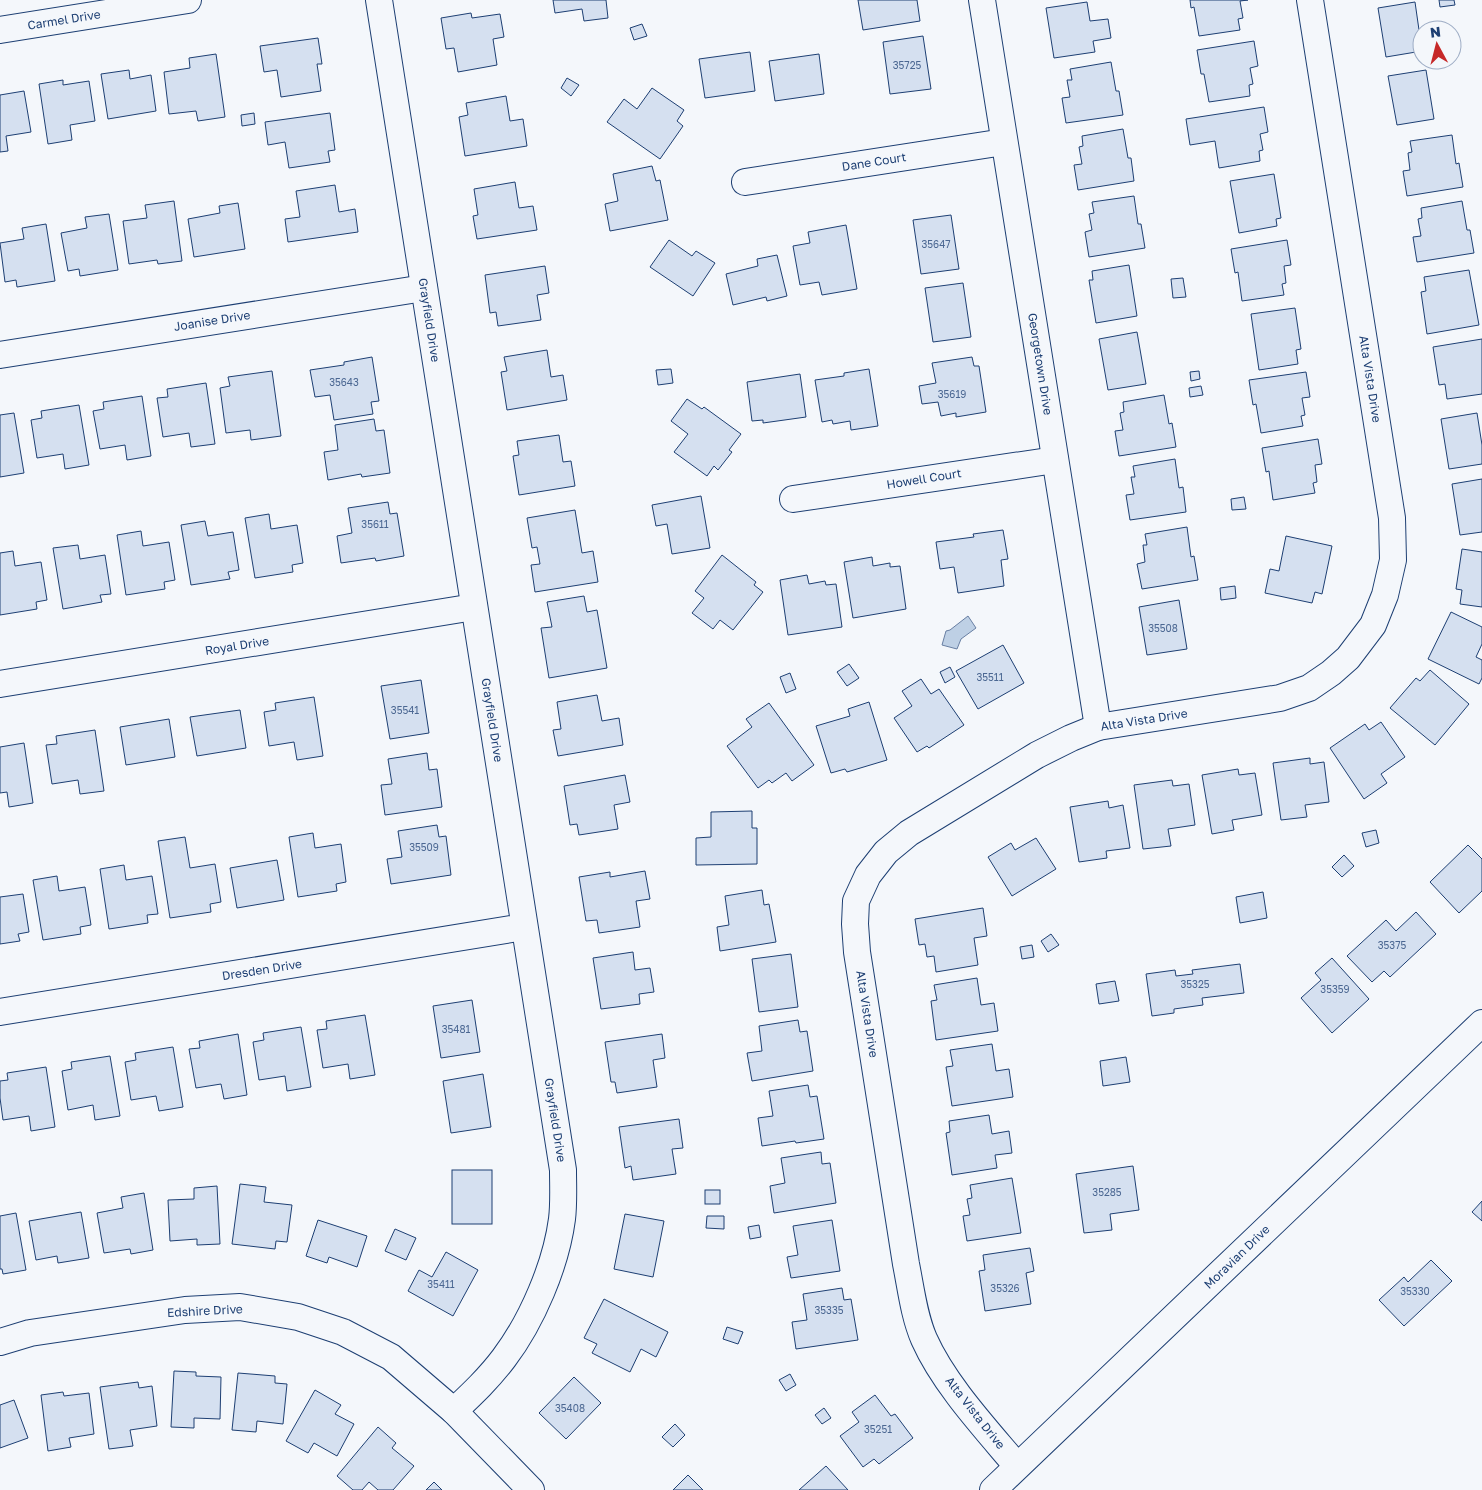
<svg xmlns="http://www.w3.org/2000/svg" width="1482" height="1490" font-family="'Golos Text',sans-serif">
<rect width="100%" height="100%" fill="#f4f7fb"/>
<!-- water -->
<polygon fill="#bed0e5" stroke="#687fa3" points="968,616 976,628 961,639 957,649 942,645 946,631 950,630"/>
<!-- building -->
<g fill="#d5e0f0" stroke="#1d3f73">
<polygon points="553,0 606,0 608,18 584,21 582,9 555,13"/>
<polygon points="858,0 917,0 920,21 863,30"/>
<polygon points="1190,0 1248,0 1240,1 1243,18 1238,19 1240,30 1199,36 1194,7 1191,8"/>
<polygon points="1439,0 1454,0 1455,5 1440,7"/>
<polygon points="1087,2 1090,21 1108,19 1111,38 1093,41 1095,52 1054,58 1046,8"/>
<polygon points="1415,2 1422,51 1386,57 1378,8"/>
<polygon points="471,13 472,18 500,14 504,37 493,39 497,65 458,72 454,48 446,49 441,18"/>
<polygon points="642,24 647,36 634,40 630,28"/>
<polygon points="923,36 931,89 890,94 883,42"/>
<polygon points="318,38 322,64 317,64 321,91 281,97 277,70 264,72 260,46"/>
<polygon points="1254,41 1258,66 1250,68 1253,84 1249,85 1250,96 1209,102 1204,74 1201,74 1197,50"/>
<polygon points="750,52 755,91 705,98 699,59"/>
<polygon points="216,54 225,117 198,121 196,111 169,114 164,72 190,68 189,58"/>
<polygon points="819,54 824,94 775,101 769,61"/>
<polygon points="1111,62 1116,91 1119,91 1123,115 1066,123 1062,98 1070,97 1067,80 1072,80 1070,69"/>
<polygon points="129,70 130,79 151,75 156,111 108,119 101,74"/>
<polygon points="1426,70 1434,119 1397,125 1388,76"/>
<polygon points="567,78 579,85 571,96 561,88"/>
<polygon points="63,80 63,85 89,81 95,121 70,125 72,140 48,144 39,84"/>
<polygon points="652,88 684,110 677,121 683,126 660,159 607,122 624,99 637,109"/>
<polygon points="24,91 31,132 6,136 8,151 0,152 0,95"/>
<polygon points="506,96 510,121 523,119 527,146 465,156 459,117 468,115 466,103"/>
<polygon points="1264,107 1268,132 1260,134 1263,150 1259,151 1260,161 1219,168 1215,141 1190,145 1186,119"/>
<polygon points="254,113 255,124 242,126 241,115"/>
<polygon points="330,113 335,150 328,151 330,162 289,168 285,142 268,145 265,122"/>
<polygon points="1123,129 1128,158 1131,158 1134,181 1078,190 1074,165 1082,164 1079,147 1083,146 1082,136"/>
<polygon points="1452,135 1456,164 1459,163 1463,187 1407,196 1403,171 1410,170 1408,153 1412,152 1410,141"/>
<polygon points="652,166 656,181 660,180 668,220 610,231 605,204 618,201 613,174"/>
<polygon points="1274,174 1281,218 1276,219 1277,226 1239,233 1230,181"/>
<polygon points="515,182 519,208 533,206 537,230 477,239 473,216 478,215 474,189"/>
<polygon points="335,185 339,212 355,209 358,232 288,242 285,219 300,217 296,191"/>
<polygon points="1134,196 1138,224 1141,224 1145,248 1089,257 1085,232 1092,230 1089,214 1094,213 1092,202"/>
<polygon points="174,201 182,261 158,264 157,260 129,264 123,221 147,218 145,205"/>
<polygon points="1462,201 1467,230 1470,230 1474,253 1417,262 1413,237 1421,236 1418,219 1422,218 1421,208"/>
<polygon points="238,203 245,249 194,257 188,219 220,213 219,206"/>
<polygon points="109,214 118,270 80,276 79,269 68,271 61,233 87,228 85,217"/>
<polygon points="951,215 959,269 921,274 913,220"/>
<polygon points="46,224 55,281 17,287 16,280 5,282 0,243 24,239 22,228"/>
<polygon points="846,225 857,289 822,295 819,282 800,285 793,246 810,243 808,232"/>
<polygon points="669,240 692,256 696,251 715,263 693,296 650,267"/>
<polygon points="1287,240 1291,265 1284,266 1286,283 1282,284 1284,295 1242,301 1238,272 1235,273 1231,249"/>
<polygon points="777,255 787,296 767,301 766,297 733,305 726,274 758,266 757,259"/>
<polygon points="1129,265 1137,316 1096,323 1089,280 1093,280 1092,271"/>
<polygon points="545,266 549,293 537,295 541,320 498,326 496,312 490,313 485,275"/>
<polygon points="1469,270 1479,325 1427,334 1421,292 1426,291 1424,277"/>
<polygon points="1183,278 1186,297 1173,298 1171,279"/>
<polygon points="963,283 971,337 933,342 925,288"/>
<polygon points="1295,308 1301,349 1296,350 1298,364 1259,370 1251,314"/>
<polygon points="1137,332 1146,384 1108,390 1099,339"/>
<polygon points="1482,339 1482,394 1447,399 1445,384 1439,385 1433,347"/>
<polygon points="547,350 551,377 563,375 567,400 507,410 501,372 507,371 504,357"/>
<polygon points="372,357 379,401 371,402 373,414 334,420 330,395 315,397 310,370 344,365 344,362"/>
<polygon points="972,357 974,366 979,366 986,412 956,417 956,413 941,416 938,402 922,404 919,386 936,383 932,363"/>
<polygon points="671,369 673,383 658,385 656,370"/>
<polygon points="869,369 878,426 851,430 850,421 833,424 832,420 822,422 815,380 844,376 844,373"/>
<polygon points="272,371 281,436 251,440 250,430 226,433 220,388 230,386 228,377"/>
<polygon points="1199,371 1200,379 1191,381 1190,372"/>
<polygon points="1306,372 1310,397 1302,398 1305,415 1301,416 1303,426 1261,433 1256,404 1253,405 1249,380"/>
<polygon points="800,374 806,417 763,423 763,420 752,421 747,382"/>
<polygon points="206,383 215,444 191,447 189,433 163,437 157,398 168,397 167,389"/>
<polygon points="1201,386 1203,395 1190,397 1189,388"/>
<polygon points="1164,395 1169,424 1172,423 1176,447 1119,456 1115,431 1123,430 1120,413 1124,412 1123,402"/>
<polygon points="142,396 151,456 127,460 125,445 100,449 93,411 104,409 103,402"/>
<polygon points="687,399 702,409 704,407 741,434 729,450 732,452 718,470 714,466 707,476 674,452 688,434 671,421"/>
<polygon points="79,405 89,465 65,469 63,454 37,458 31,420 42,418 41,411"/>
<polygon points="14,413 24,473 0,477 0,415"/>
<polygon points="1477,413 1482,445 1482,464 1449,469 1441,419"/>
<polygon points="374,419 376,431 384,430 390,473 362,477 361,474 328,480 324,452 338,450 335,425"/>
<polygon points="559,435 563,462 571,461 575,486 519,495 513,456 519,455 517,441"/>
<polygon points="1318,439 1322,464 1315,465 1317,482 1313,483 1315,493 1273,500 1269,471 1266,472 1262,448"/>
<polygon points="1175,459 1179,488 1183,487 1186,512 1130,520 1126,495 1134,494 1131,477 1135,477 1133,466"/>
<polygon points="1482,479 1482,532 1460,535 1452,484"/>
<polygon points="701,496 710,548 672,554 667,524 656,526 652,505"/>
<polygon points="1244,497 1246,509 1232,510 1231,499"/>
<polygon points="388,502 390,514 397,513 404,556 376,561 375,558 341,563 337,536 352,533 348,508"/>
<polygon points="575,510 582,553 593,551 598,582 535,592 531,565 540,564 537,547 532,548 527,518"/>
<polygon points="269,514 271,529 297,525 303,563 292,565 293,572 255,578 245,518"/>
<polygon points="205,521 208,536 233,532 239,570 228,572 230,579 191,585 181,525"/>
<polygon points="1187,527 1191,557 1194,556 1198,580 1142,589 1137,564 1145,562 1143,545 1147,545 1145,534"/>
<polygon points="1003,530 1008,559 1001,560 1004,586 958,593 954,567 940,569 936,542 974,537 973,534"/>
<polygon points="141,531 143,546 169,542 175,580 164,582 165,589 126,595 117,535"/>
<polygon points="1286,536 1332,546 1322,594 1315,592 1312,603 1265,593 1270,569 1279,571"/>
<polygon points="78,545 80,559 105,555 111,594 100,595 102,602 63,609 53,548"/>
<polygon points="1462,549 1482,552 1482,607 1460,604 1462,590 1456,589"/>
<polygon points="13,551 15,566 41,562 47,600 36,602 37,609 0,615 0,553"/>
<polygon points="722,555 756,582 754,585 763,592 733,630 720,620 713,629 692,613 704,598 695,591"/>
<polygon points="872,557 873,566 890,563 890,567 900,566 906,609 853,618 844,562"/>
<polygon points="807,575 809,584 825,581 826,585 836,584 842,627 788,635 780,580"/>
<polygon points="1235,586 1236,598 1221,600 1220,588"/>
<polygon points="584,596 587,612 597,610 607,668 549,678 541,628 552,627 547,602"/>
<polygon points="1179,600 1187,649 1147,655 1139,607"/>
<polygon points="1451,612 1482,627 1482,644 1476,657 1482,660 1482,678 1479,684 1428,659"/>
<polygon points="1003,645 1024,683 978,709 956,671"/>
<polygon points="849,664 859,678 847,686 837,672"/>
<polygon points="950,667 955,677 945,683 940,672"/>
<polygon points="1430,670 1469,704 1435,745 1390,708 1416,678 1420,681"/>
<polygon points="790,673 796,689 786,693 780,677"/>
<polygon points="921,679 931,694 939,689 964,725 929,748 927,746 917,752 894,718 912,706 902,691"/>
<polygon points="421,680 429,733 390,739 381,686"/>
<polygon points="597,695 602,721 619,718 623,745 558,756 553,730 561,729 557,702"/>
<polygon points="314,697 323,756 297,760 294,742 269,746 264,712 276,710 275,703"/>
<polygon points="869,702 887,760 847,772 845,769 831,773 816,726 850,716 848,709"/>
<polygon points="769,703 814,765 792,781 786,773 772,783 769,780 758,788 727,746 752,727 746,719"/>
<polygon points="240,710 246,748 197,756 190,717"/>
<polygon points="169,719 175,757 126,765 120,727"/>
<polygon points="1381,722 1405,757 1381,774 1387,783 1364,799 1330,748 1365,724 1369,730"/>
<polygon points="95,730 104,791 80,794 78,780 52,784 46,745 57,744 56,736"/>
<polygon points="24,743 33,803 9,807 7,792 0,793 0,747"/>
<polygon points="427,753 429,770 437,769 442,807 385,815 381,785 392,784 388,759"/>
<polygon points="1310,758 1310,764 1324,762 1329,802 1305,805 1307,817 1281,820 1273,763"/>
<polygon points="1238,769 1239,775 1255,773 1262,815 1232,820 1234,830 1212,834 1202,775"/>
<polygon points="625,775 630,802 614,805 618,829 579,835 577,824 570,825 564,786"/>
<polygon points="1172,780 1173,786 1189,784 1195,825 1168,829 1171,846 1143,849 1134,785"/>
<polygon points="1108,801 1109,808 1123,805 1130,848 1106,851 1107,858 1079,862 1070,807"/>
<polygon points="752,811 752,828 757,828 757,864 696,865 696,838 711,837 711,812"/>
<polygon points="437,825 439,837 446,836 451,875 391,884 387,859 402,857 398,831"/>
<polygon points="1376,830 1379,843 1366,847 1362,833"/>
<polygon points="313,833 315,848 341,844 346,882 336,884 337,891 298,897 289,837"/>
<polygon points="185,837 190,868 215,864 221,902 210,904 211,912 170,918 158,841"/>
<polygon points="1036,838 1056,869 1012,896 988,857 1011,843 1015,850"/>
<polygon points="1468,845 1482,859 1482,891 1459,913 1430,882"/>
<polygon points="1344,855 1354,866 1342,877 1332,867"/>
<polygon points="277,860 284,900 237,908 230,868"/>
<polygon points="124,865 126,880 152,876 158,914 147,915 148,923 109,929 100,869"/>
<polygon points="645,871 650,899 636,901 640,927 599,933 597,920 586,921 579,877 610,872 610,877"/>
<polygon points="57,876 59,891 85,887 91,925 80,927 81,934 43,940 33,880"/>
<polygon points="762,890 764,905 769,904 776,942 720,951 717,927 729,925 725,896"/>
<polygon points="1263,892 1267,918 1240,923 1236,897"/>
<polygon points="23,894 29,932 18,934 20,941 0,944 0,897"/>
<polygon points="983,908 987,936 974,938 978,965 936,972 934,956 927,957 925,944 919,945 915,919"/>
<polygon points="1416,912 1436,934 1390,977 1384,971 1372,982 1347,956 1386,920 1396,931"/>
<polygon points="1051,934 1059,945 1048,952 1041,941"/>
<polygon points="1032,945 1034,957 1022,959 1020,947"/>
<polygon points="633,952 635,970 650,968 654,992 639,994 640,1004 601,1009 593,958"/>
<polygon points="791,954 798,1007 759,1012 752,959"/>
<polygon points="1332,958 1369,999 1332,1033 1301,998 1321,980 1315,973"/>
<polygon points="1240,964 1244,993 1202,998 1203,1005 1174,1009 1174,1013 1152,1016 1146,974 1175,970 1176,976 1193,974 1192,970"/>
<polygon points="977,978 981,1005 994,1003 998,1031 936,1040 931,1001 937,1000 934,985"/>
<polygon points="1115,981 1119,1001 1099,1004 1096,984"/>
<polygon points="472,1000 480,1052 441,1058 433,1006"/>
<polygon points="365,1015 375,1075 350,1079 348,1064 323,1068 317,1030 327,1029 326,1021"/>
<polygon points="798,1020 800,1032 807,1031 813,1071 752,1081 747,1053 762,1051 759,1026"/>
<polygon points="301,1027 311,1087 287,1091 285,1076 259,1080 253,1042 264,1040 263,1033"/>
<polygon points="238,1034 247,1095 224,1099 221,1084 196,1088 189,1049 200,1048 199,1041"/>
<polygon points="662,1034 665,1058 653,1060 657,1087 617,1093 615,1082 611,1082 605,1042"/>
<polygon points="992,1044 996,1071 1009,1069 1013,1097 952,1106 946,1067 953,1066 950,1050"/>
<polygon points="173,1047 183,1107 159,1111 156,1096 131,1100 125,1062 136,1060 135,1053"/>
<polygon points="110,1056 120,1116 95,1120 93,1105 68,1110 62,1071 72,1069 71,1062"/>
<polygon points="1126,1057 1130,1082 1103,1086 1100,1061"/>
<polygon points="46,1067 55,1127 31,1131 29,1116 3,1120 0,1098 0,1081 8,1080 7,1073"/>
<polygon points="483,1074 491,1127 451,1133 443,1081"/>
<polygon points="808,1085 810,1097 817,1096 824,1139 796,1143 795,1141 762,1146 758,1118 773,1116 769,1091"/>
<polygon points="989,1115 992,1134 1009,1131 1012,1153 995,1155 997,1168 952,1175 946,1133 950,1132 949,1121"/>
<polygon points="679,1119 683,1148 672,1149 676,1174 633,1180 631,1166 625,1168 619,1127"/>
<polygon points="821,1152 822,1164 830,1163 836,1203 774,1213 770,1186 785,1183 781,1158"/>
<polygon points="1133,1166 1139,1210 1110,1214 1112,1230 1084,1233 1076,1174"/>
<rect x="452" y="1170" width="40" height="54"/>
<polygon points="1012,1178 1021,1233 967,1241 963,1216 970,1215 967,1199 972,1198 970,1185"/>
<polygon points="240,1184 266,1187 264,1202 292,1205 287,1242 276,1241 275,1249 232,1244"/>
<polygon points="217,1186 220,1244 197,1245 197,1239 170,1241 168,1200 194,1199 194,1188"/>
<rect x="705" y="1190" width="15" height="14"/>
<polygon points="144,1193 153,1250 131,1254 130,1249 104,1253 97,1213 123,1208 121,1197"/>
<polygon points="1482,1201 1482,1221 1472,1212"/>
<polygon points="81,1212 89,1258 58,1263 57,1256 36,1260 29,1221"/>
<polygon points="16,1213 26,1270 3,1274 2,1269 0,1269 0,1216"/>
<polygon points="625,1214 664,1221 653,1277 614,1269"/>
<polygon points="707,1216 724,1216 724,1229 706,1228"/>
<polygon points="318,1220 367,1236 357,1267 329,1257 327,1263 306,1256"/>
<polygon points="832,1220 840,1271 791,1278 787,1257 798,1255 793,1226"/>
<polygon points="759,1225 761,1237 750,1239 748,1227"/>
<polygon points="395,1229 416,1238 406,1260 385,1251"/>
<polygon points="1030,1248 1034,1271 1026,1273 1031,1304 985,1311 979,1271 985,1270 983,1255"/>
<polygon points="446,1252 478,1270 453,1316 408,1291 419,1270 432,1277"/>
<polygon points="1431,1260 1452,1281 1404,1326 1379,1300 1404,1277 1408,1282"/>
<polygon points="842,1288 844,1300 851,1299 858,1340 796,1349 792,1322 807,1320 803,1294"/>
<polygon points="604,1299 668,1332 656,1357 641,1349 630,1372 592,1353 597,1344 584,1338"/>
<polygon points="727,1327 743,1332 738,1344 723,1339"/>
<polygon points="174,1371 196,1372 196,1376 221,1377 220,1419 194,1418 194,1428 171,1427"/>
<polygon points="238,1373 275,1376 275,1383 287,1384 283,1424 257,1421 256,1432 232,1430"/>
<polygon points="790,1374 796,1385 786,1391 779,1380"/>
<polygon points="574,1377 601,1403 566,1439 539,1413"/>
<polygon points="138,1382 139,1388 152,1386 157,1426 130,1430 133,1446 109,1449 100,1387"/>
<polygon points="315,1390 341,1405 335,1414 354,1424 337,1456 314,1443 308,1453 286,1441"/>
<polygon points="63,1392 64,1396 89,1393 94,1434 69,1438 71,1447 48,1451 41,1395"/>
<polygon points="875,1395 891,1416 895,1414 913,1438 879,1464 874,1459 863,1467 840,1436 859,1422 852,1412"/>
<polygon points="14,1400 28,1438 0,1448 0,1405"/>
<polygon points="824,1408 831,1418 822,1424 815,1415"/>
<polygon points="675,1424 685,1435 673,1447 662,1437"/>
<polygon points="378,1427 396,1443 392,1448 414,1466 393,1490 378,1490 369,1482 362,1490 353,1490 337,1476"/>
<polygon points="826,1466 848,1490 799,1490"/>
<polygon points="688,1475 703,1490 673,1490"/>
<polygon points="434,1482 442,1490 426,1490"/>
</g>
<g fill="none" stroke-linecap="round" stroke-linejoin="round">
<defs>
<g id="minor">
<path d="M379,0L563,1170C563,1186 564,1203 562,1219C556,1265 532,1321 504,1358C489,1378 472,1394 454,1411"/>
<polyline points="982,0 1098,727"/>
<polyline points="0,30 188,0"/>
<polyline points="745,182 1004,142"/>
<polyline points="0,355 424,288"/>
<polyline points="793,499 1055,460"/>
<polyline points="0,684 474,607"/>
<polyline points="0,1012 524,927"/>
<polyline points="0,1342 30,1333 185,1310 240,1307 298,1317 343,1332 391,1357 454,1411 531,1490"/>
<path d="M1017,1466C985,1428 944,1384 924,1339C914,1316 911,1289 906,1264L857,952L855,924L856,901L868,875L886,852L909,833L1037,755L1071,738L1098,727L1280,698L1309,688L1331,673L1348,658L1373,625L1385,595L1393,560L1392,518L1310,0"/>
<polyline points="993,1490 1482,1023"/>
</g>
</defs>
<!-- minor casing -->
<use href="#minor" stroke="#1d3f73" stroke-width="28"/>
<!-- minor -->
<use href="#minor" stroke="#f4f7fb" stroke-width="26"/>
</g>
<g text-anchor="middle" stroke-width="4" stroke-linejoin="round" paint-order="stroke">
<!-- number labels -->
<g font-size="10" fill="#4b6792">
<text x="907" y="69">35725</text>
<text x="936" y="248">35647</text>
<text x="344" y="386">35643</text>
<text x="952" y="398">35619</text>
<text x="375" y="528">35611</text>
<text x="1163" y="632">35508</text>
<text x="990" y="681">35511</text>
<text x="405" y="714">35541</text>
<text x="424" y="851">35509</text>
<text x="1392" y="949">35375</text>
<text x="1195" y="988">35325</text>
<text x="1335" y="993">35359</text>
<text x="456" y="1033">35481</text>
<text x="1107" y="1196">35285</text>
<text x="441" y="1288">35411</text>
<text x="1005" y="1292">35326</text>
<text x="1415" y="1295">35330</text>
<text x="829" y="1314">35335</text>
<text x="570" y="1412">35408</text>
<text x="878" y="1433">35251</text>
</g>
<!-- street labels -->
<g font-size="12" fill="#1d3f73" stroke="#f4f7fb">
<text transform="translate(64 20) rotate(-9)" y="4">Carmel Drive</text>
<text transform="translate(874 162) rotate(-9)" y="4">Dane Court</text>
<text transform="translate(429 320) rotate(81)" y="4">Grayfield Drive</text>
<text transform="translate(212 321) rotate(-9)" y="4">Joanise Drive</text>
<text transform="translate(1040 364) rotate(81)" y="4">Georgetown Drive</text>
<text transform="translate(1370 379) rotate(81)" y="4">Alta Vista Drive</text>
<text transform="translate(924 479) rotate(-9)" y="4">Howell Court</text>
<text transform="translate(237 646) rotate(-9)" y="4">Royal Drive</text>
<text transform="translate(492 720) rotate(81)" y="4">Grayfield Drive</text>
<text transform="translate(1144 720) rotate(-9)" y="4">Alta Vista Drive</text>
<text transform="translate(262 970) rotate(-9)" y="4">Dresden Drive</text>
<text transform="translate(867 1014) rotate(81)" y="4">Alta Vista Drive</text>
<text transform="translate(555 1120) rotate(81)" y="4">Grayfield Drive</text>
<text transform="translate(1237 1257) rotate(-44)" y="4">Moravian Drive</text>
<text transform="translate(205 1311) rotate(-3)" y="4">Edshire Drive</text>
<text transform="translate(975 1413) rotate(52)" y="4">Alta Vista Drive</text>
</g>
</g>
<!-- north arrow -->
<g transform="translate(1437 45) rotate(353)"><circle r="24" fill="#f4f7fb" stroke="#9eadc5"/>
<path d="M0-4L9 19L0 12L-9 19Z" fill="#c62828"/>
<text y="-8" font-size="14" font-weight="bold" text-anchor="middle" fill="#1d3f73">N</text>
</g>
</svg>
